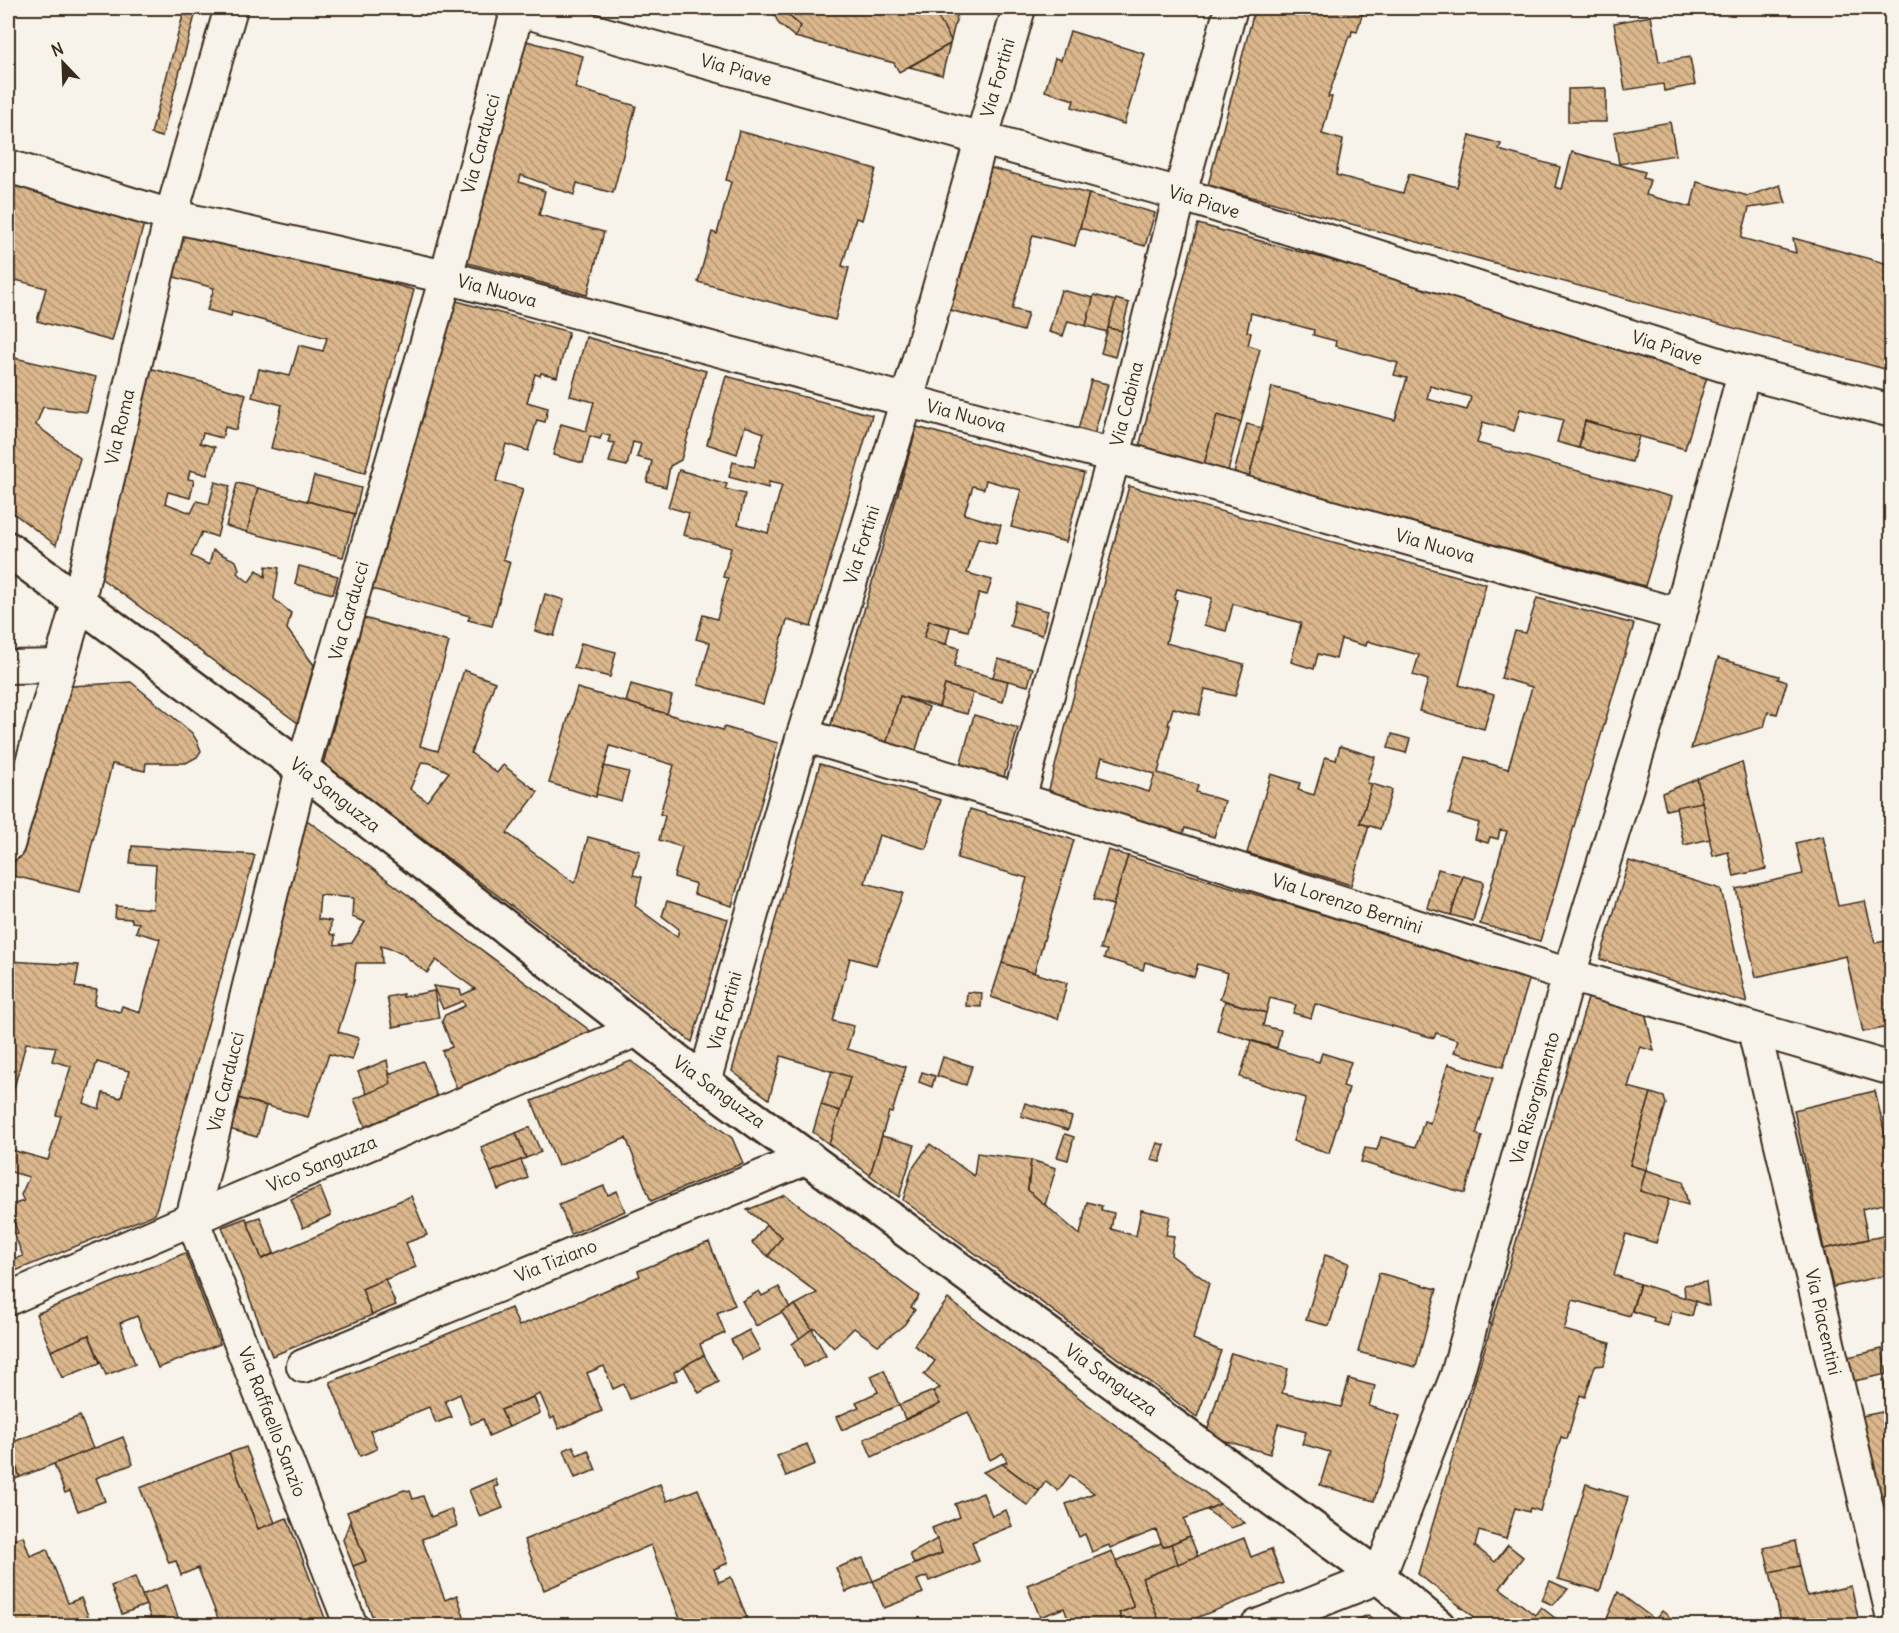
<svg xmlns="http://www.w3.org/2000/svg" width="1899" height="1633" font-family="Delius,sans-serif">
<defs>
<pattern id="building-back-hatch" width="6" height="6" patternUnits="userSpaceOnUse" patternTransform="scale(1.5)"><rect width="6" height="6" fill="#dab78c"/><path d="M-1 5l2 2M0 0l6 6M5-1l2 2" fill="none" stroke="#b29572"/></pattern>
</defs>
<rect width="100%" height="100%" fill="#f7f3e8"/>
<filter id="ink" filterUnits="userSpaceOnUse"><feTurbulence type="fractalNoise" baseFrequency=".0167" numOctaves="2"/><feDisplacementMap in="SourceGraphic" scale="12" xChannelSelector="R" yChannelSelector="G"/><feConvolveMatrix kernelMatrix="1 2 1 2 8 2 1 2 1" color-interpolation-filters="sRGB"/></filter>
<g filter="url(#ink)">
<!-- building -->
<g fill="url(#building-back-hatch)" stroke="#3b2a1e" stroke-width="1.5" fill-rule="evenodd">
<polygon points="185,8 197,8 162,137 151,134"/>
<polygon points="558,8 598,8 595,18"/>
<polygon points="771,8 784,8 789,16 801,26 795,37 779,24"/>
<polygon points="784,8 933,8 951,40 950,44 899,72 894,63 795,37 801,26 789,16"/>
<polygon points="933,8 959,8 951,40"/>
<polygon points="1255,8 1364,8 1357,32 1352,31 1351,36 1349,36 1328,97 1332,97 1322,134 1343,140 1336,175 1403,193 1409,174 1457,187 1470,135 1501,144 1499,150 1560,167 1555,187 1562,189 1572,152 1645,172 1643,178 1650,180 1646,195 1691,207 1697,182 1748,196 1780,185 1786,203 1749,208 1741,238 1796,253 1793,238 1892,265 1892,371 1208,185"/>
<polygon points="1651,16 1659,62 1690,57 1695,85 1664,91 1663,84 1625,90 1614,23"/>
<polygon points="1070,31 1145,54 1124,124 1072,107 1074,100 1045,91 1055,58 1061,60"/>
<polygon points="523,40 583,56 575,88 636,106 613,193 577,183 574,195 521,175 519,182 545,191 539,215 604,232 587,295 464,262"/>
<polygon points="950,44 942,75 909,67"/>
<polygon points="1606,88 1606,122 1568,122 1568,89"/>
<polygon points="1670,122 1676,155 1619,164 1614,132"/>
<polygon points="739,131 876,169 862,220 856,218 842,266 849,268 835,320 698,282 712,232 717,234 731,182 726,180"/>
<polygon points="991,168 1089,194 1075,246 1033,235 1012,309 1028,313 1023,331 950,310"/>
<polygon points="8,178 146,216 112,341 37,321 46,288 8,278"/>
<polygon points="1089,194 1155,213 1145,246 1080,228"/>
<path d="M1198,224L1711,364L1685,449L1585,421L1579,448L1557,442L1563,420L1520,409L1514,431L1483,422L1477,443L1672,497L1645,586L1249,477L1272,387L1395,420L1407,378L1394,375L1398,363L1335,346L1336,341L1313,335L1314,330L1251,313L1247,332L1251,333L1248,345L1260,349L1241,422L1217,415L1204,465L1139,447ZM1430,386L1471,397L1467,410L1427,399Z"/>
<polygon points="180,226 414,290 365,473 271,448 282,405 252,397 259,369 290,376 299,345 323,351 327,338 232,312 231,316 207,310 214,288 167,275"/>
<polygon points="1892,230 1892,257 1884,233"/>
<polygon points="1061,290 1094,298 1086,326 1068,321 1063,336 1049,332"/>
<polygon points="1094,295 1116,301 1107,332 1086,326"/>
<polygon points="1116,299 1129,303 1122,331 1108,328"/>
<polygon points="453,300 569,332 557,377 541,373 540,376 535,374 527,402 548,408 545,422 537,420 528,451 506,444 496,481 523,489 503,559 510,562 492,626 468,620 470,616 372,589"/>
<polygon points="1108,328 1122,331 1115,357 1101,353"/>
<polygon points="586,337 706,371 681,460 670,466 666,487 647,482 652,461 637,457 641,444 633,442 627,466 609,462 615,443 608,442 610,436 602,434 600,439 590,436 583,463 553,455 561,424 586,431 594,402 570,396"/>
<polygon points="15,358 96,377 87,412 43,407 36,425 80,458 56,545 8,509 8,389"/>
<polygon points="142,366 246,394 236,430 225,427 222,438 203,433 200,443 215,447 207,475 190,470 188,479 194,480 190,498 168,492 165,503 191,513 197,501 209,504 215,482 230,486 217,537 202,532 191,556 209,565 213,550 236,561 239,569 237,573 249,582 257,570 265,577 266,566 279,568 274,599 291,613 287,629 314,665 298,723 87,568"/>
<polygon points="726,376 872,415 811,627 787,620 763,704 698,685 710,643 696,639 703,615 717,619 728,578 723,577 731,548 683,535 689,513 668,507 679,470 727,484 725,489 745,494 738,524 768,533 782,485 769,482 768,488 729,477 733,462 754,467 764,433 745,426 737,454 707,444"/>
<polygon points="1091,380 1108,384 1094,435 1078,430"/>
<polygon points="1217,415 1241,422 1228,471 1204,465"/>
<polygon points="1585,421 1639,436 1632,462 1579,448"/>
<polygon points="1247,424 1262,428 1249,477 1234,473"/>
<polygon points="917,427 1084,473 1066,542 1011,527 1021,490 986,480 984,489 973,486 964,514 1001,525 996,543 978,538 967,573 992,580 987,595 979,593 968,631 929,621 924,638 959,648 954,667 1008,681 1003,702 945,685 939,707 900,696 886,745 830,728"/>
<polygon points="314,476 361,488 355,514 307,501"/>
<polygon points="237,483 258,488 247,532 226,526"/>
<path d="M1129,486L1486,584L1459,685L1494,695L1484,729L1419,711L1428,680L1413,675L1419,655L1367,641L1366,646L1341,639L1336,659L1318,654L1314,669L1291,662L1301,623L1233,604L1226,631L1204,625L1212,598L1177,589L1174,599L1177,600L1166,643L1244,664L1235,696L1205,689L1199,715L1173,708L1168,725H1170L1158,773L1198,785L1196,792L1225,801L1214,837L1185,828L1183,834L1048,793ZM1102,757L1155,774L1149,792L1097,776Z"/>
<polygon points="258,488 355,514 343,557 247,532"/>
<polygon points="299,566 338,576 333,594 295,584"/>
<polygon points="545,594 564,600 554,636 535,631"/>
<polygon points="1537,598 1634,624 1540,941 1480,924 1507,831 1500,830 1498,839 1490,837 1488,843 1475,839 1479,823 1449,814 1466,757 1508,769 1532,687 1501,678 1515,631 1526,633"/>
<polygon points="1016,602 1048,611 1042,635 1010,626"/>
<path d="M364,618L449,642L420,746L438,751L464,670L495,682L471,753L497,773L503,765L538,792L507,833L574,883L578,876L588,837L640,851L633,875L642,877L635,906L677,937L679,929L662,916L667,901L728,919L692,1042L323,764ZM422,762L430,763L449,772L427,801L410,789Z"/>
<polygon points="929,621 950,627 946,644 924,638"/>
<polygon points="581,643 616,652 610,677 574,668"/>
<polygon points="1718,658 1779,676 1778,679 1787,682 1777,714 1768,712 1764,727 1691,749"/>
<polygon points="998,659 1033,668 1028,686 993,677"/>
<polygon points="131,682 192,733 197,741 201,751 197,757 186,763 146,763 145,771 112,764 80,892 10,875 57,687"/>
<polygon points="631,684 672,696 667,714 626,702"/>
<polygon points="945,685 973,693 967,714 939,707"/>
<polygon points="577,688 723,730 724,727 778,743 732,906 694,894 696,884 674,877 682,847 659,840 665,816 660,814 674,765 610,746 596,797 549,783"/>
<polygon points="900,696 929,707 915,753 886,745"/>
<polygon points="974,715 1018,728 1003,780 960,766"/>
<polygon points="1392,734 1410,739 1406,753 1388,748"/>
<polygon points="1340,746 1375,757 1367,783 1372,784 1360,823 1369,826 1351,885 1247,853 1271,774 1300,783 1298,790 1314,795 1325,757 1336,760"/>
<polygon points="1742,762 1766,869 1734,876 1728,852 1713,856 1697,779"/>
<polygon points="820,764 941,800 926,849 879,835 865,883 903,893 876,965 850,958 833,1021 854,1026 847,1049 906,1067 892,1113 889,1112 870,1175 829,1144 850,1077 781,1056 769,1099 732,1071"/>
<polygon points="604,766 629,772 621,801 596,794"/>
<polygon points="1697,779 1702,802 1666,810 1662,793"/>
<polygon points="1372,784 1392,790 1380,829 1360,823"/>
<polygon points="1702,802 1710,839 1684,845 1676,807"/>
<polygon points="970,809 1074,840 1034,973 1002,963 1027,878 957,858"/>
<path d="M307,820L596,1035L458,1091L442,1051L452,1047L442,1021L445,1015L465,1006L463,1001L443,1009L433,986L460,990L462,995L475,989L436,960L427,973L400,952L381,946L382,963H356L354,981L338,1032L359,1038L352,1060L329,1054L308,1117L230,1096ZM320,895L353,898L352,917L365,922L352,943L335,945V935L330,934L331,921L318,919Z"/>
<polygon points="1823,836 1838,906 1865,901 1875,943 1892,940 1892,1042 1888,1027 1863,1032 1846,956 1756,977 1736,889 1803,874 1796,843"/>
<path d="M132,846L255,855L155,1214L8,1274V1261L23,1256L14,1234L18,1233L8,1206L24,1201L21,1195L29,1177L8,1171V1149L48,1160L61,1116L56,1115L71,1066L52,1061L56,1047L26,1043L8,1111V961L79,965L75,987L97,990L94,1005L120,1012L122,1006L140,1012L160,939L136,932L139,923L132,922V919L115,918L116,906L153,909L156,865L130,863ZM97,1062L129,1071L121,1098L103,1093L99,1109L84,1103Z"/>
<polygon points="1108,850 1128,856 1113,905 1093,900"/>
<polygon points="1128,856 1530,977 1503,1067 1454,1052 1458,1040 1436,1033 1434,1038 1315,1004 1311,1018 1293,1013 1296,1005 1270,998 1266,1013 1220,999 1228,973 1198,964 1194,977 1145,962 1143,970 1104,958 1107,950 1100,949"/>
<polygon points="1629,861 1721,889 1747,1003 1600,959"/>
<polygon points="1438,869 1463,876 1451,915 1427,908"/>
<polygon points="1463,876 1484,882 1473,921 1451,915"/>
<polygon points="1002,963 1067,983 1058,1019 991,997"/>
<polygon points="434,991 439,1018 393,1027 387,997 403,994 403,997"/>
<polygon points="967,992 982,993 981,1007 966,1006"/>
<polygon points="1589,995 1645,1012 1654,1051 1640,1047 1628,1087 1651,1093 1630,1165 1646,1170 1640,1191 1669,1199 1656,1243 1626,1234 1614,1275 1640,1284 1630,1316 1573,1300 1564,1330 1610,1343 1604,1365 1595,1366 1585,1397 1580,1395 1567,1439 1561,1437 1540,1511 1530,1508 1529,1512 1515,1508 1506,1539 1479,1531 1475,1546 1495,1562 1508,1545 1523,1557 1500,1588 1535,1615 1541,1607 1565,1626 1468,1626 1473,1616 1418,1574"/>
<polygon points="1225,1001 1266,1013 1263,1026 1281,1030 1277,1048 1217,1030"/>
<polygon points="1251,1041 1319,1062 1322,1053 1351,1062 1343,1086 1349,1088 1329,1153 1293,1141 1306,1098 1240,1077"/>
<polygon points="943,1057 972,1066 966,1085 937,1076"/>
<polygon points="387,1060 391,1084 367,1094 358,1072"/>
<polygon points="423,1061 438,1099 366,1128 354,1099 391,1084 389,1074"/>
<polygon points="631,1061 732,1138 743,1163 651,1201 626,1138 558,1166 532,1101"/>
<polygon points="1448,1064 1493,1078 1476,1134 1482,1136 1465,1193 1361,1162 1365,1148 1377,1150 1381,1137 1416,1147 1424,1121 1430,1123"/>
<polygon points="832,1071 850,1077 840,1111 821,1105"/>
<polygon points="922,1072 935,1076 932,1087 919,1082"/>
<polygon points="1875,1091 1886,1138 1892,1137 1892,1202 1862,1209 1868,1239 1824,1249 1794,1110"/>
<polygon points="1651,1093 1664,1097 1666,1104 1646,1170 1630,1165"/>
<polygon points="230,1096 266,1106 257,1137 222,1127"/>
<polygon points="1025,1103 1072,1117 1068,1130 1021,1116"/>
<polygon points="821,1105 840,1111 829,1144 813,1132"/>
<polygon points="530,1127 541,1152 526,1158 516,1133"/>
<polygon points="516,1133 526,1158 491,1172 481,1147"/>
<polygon points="1065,1134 1074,1137 1068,1160 1057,1157"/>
<polygon points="882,1136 915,1145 899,1197 870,1175"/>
<polygon points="1157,1143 1165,1145 1160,1162 1151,1160"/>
<polygon points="930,1144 974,1176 977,1153 1031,1160 1028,1190 1080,1235 1087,1202 1102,1206 1101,1210 1114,1213 1111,1229 1136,1236 1141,1210 1170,1216 1166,1235 1174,1236 1171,1255 1209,1283 1193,1339 1221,1351 1197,1417 903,1200 912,1169"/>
<polygon points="521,1160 528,1178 498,1190 491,1172"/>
<polygon points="1031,1160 1056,1168 1045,1205 1028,1190"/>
<polygon points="1646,1170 1683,1181 1688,1205 1640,1191"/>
<polygon points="604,1186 608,1195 617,1191 625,1211 571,1234 559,1204"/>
<polygon points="320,1187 331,1215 303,1228 291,1199"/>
<polygon points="785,1195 919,1296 911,1307 915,1310 904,1325 878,1345 854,1328 834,1348 815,1328 812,1329 795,1305 817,1293 768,1256 782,1237 747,1210"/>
<polygon points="411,1196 427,1235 406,1243 416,1267 362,1289 372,1315 272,1356 222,1227 246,1218 262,1259"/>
<polygon points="260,1217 274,1253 262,1259 247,1221"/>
<polygon points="766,1225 782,1237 768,1256 752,1243"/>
<polygon points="1892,1234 1892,1274 1833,1287 1824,1249"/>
<polygon points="709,1242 735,1305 717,1313 725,1333 700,1344 704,1355 674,1372 677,1380 630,1399 624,1384 613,1389 604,1366 587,1373 602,1411 559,1429 554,1417 551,1419 540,1394 501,1410 509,1427 489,1436 483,1419 471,1424 460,1394 445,1401 452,1417 436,1423 429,1407 370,1431 377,1449 360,1456 330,1382 511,1308 519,1326 640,1276 638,1271"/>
<polygon points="185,1253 220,1344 158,1368 137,1316 120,1323 135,1364 106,1375 89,1335 51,1351 36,1314"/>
<polygon points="1325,1255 1349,1263 1329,1326 1306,1320"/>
<polygon points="1379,1273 1437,1289 1416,1367 1358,1352"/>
<polygon points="385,1279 396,1305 372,1315 362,1289"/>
<polygon points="1706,1282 1709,1306 1685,1298 1684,1285"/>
<polygon points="1640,1284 1696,1301 1692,1316 1672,1311 1668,1326 1653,1322 1654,1318 1632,1311"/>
<polygon points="779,1287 790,1308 756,1326 742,1301 759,1291 762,1296"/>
<polygon points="948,1299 1220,1504 1184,1519 1190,1536 1163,1547 1156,1530 1110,1548 1109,1545 1092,1552 1085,1534 1079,1537 1066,1504 1094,1493 1070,1475 1058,1491 1046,1481 1039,1491 1002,1464 1007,1462 1003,1453 990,1460 968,1412 872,1457 864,1439 940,1404 933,1391 940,1388 924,1375 935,1361 914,1345"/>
<polygon points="795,1305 812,1329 800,1339 781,1312"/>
<polygon points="812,1329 826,1356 804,1367 792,1344"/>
<polygon points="749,1330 760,1350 742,1359 731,1340"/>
<polygon points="89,1335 100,1363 62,1378 51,1351"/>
<polygon points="1882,1349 1887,1374 1854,1381 1848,1357"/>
<polygon points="1231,1353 1288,1369 1282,1393 1341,1407 1349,1379 1375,1386 1369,1406 1400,1416 1374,1501 1320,1485 1330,1452 1302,1444 1306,1432 1278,1424 1270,1454 1206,1435"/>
<polygon points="704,1355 719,1382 699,1393 684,1366"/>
<polygon points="884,1370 899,1405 842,1430 836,1417 859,1407 856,1402 878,1392 871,1376"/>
<polygon points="1892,1378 1892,1410 1890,1410 1883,1380"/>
<polygon points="933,1391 940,1404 905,1419 899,1405"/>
<polygon points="534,1397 540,1413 509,1427 501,1410"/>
<polygon points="1892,1410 1892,1503 1882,1505 1862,1416"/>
<polygon points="80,1416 93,1449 20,1477 8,1444"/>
<polygon points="123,1437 133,1464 96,1478 105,1501 78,1511 70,1491 65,1493 54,1464"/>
<polygon points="807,1444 815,1464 786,1476 777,1456"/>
<polygon points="573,1446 577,1455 588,1450 596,1470 575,1478 564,1450"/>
<polygon points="246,1447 275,1523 258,1529 229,1453"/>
<polygon points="8,1448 20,1477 8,1482"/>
<polygon points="229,1453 258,1529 287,1518 328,1626 218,1626 215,1619 218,1618 198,1568 181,1575 176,1561 169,1563 140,1488"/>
<polygon points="1002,1464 1039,1491 1028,1506 983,1472"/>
<polygon points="495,1479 498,1486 494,1487 503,1508 480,1517 469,1490"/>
<polygon points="660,1484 667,1501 698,1489 728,1563 714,1569 719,1582 731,1577 750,1626 683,1626 651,1545 544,1590 524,1540"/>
<polygon points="1586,1484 1628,1497 1600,1591 1558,1579"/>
<polygon points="404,1490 410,1491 413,1499 423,1496 431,1517 451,1509 457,1526 422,1539 445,1600 457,1595 467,1626 376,1626 353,1566 366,1561 347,1512"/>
<polygon points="983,1493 992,1516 1006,1510 1012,1526 972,1542 979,1561 929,1581 927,1576 917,1580 923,1593 884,1608 873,1581 942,1553 932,1528 960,1517 955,1504"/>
<polygon points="1220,1504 1245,1523 1231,1528 1207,1510"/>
<polygon points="350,1521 366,1561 353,1566 343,1540"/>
<polygon points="23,1536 30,1556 47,1549 68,1603 81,1598 92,1626 8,1626 8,1542"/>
<polygon points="1190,1536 1198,1556 1178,1564 1171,1544"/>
<polygon points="1244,1538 1251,1557 1271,1549 1284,1583 1176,1626 1161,1626 1142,1578"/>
<polygon points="937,1539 942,1553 914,1564 910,1554"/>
<polygon points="1795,1541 1800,1566 1770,1572 1764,1548"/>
<polygon points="1161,1543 1163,1547 1171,1544 1178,1564 1142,1578 1161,1626 1124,1626 1119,1613 1134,1607 1116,1561"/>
<polygon points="1112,1551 1134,1607 1119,1613 1124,1626 1071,1626 1064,1608 1040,1617 1027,1585"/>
<polygon points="863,1558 873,1581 846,1592 836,1568"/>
<polygon points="1800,1566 1807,1596 1851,1586 1860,1626 1782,1626 1770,1572"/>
<polygon points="135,1577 146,1605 122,1614 111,1586"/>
<polygon points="1550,1581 1568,1589 1553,1605 1542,1600"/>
<polygon points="167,1585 181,1626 154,1626 142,1595"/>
<polygon points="1618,1592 1655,1620 1662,1611 1681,1626 1604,1626"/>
<polygon points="1368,1615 1381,1626 1342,1626"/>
</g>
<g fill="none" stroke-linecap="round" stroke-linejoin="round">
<defs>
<g id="minor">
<polyline points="512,8 1180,194 1744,372 1892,411"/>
<polyline points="8,166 171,216 446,277 1114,456 1680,615 1744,372"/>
<polyline points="8,667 60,666"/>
<polyline points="803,735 1019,799 1569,975 1892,1069"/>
<polyline points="1019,799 1114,456 1180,194 1231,8"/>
<polyline points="8,845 78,603 171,216 231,8"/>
<polyline points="1754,1030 1892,1614"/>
<polyline points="704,1082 803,735 907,400 1019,8"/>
<polyline points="8,1299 192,1219 637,1030"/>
<polyline points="303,1366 809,1157"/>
<polyline points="351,1626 192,1219 302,769 446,277 518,8"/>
<polyline points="1257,1626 1379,1577 1457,1375 1569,975 1680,615"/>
</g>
<polyline id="tertiary" points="8,549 302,769 704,1082 1379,1577 1438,1626"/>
</defs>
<!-- minor casing -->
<use href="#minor" stroke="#3b2a1e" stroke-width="36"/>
<!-- tertiary casing -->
<use href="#tertiary" stroke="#3b2a1e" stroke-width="38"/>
<!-- minor -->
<use href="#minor" stroke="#f7f3e8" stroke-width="32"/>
<!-- tertiary -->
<use href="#tertiary" stroke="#f7f3e8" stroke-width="33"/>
</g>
</g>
<g text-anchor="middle" stroke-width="4.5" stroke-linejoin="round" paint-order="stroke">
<!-- street labels -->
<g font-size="18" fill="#3b2a1e" stroke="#f7f3e8">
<text transform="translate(736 70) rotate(16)" y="6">Via Piave</text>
<text transform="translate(998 78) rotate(-74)" y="6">Via Fortini</text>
<text transform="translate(481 144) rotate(-75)" y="6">Via Carducci</text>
<text transform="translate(1204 202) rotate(17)" y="6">Via Piave</text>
<text transform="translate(497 291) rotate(15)" y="6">Via Nuova</text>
<text transform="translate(1667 348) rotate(18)" y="6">Via Piave</text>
<text transform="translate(1127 404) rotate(-76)" y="6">Via Cabina</text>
<text transform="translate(966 416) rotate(15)" y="6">Via Nuova</text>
<text transform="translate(120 427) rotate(-77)" y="6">Via Roma</text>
<text transform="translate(862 545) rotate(-73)" y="6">Via Fortini</text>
<text transform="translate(1435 546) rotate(16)" y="6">Via Nuova</text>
<text transform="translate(349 611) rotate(-74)" y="6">Via Carducci</text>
<text transform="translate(335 795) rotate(38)" y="6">Via Sanguzza</text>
<text transform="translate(1347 904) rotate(18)" y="6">Via Lorenzo Bernini</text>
<text transform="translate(725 1011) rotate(-74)" y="6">Via Fortini</text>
<text transform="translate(226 1082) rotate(-76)" y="6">Via Carducci</text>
<text transform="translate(719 1092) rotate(36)" y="6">Via Sanguzza</text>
<text transform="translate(1535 1098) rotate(-74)" y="6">Via Risorgimento</text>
<text transform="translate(322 1164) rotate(-23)" y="6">Vico Sanguzza</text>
<text transform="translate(556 1261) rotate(-22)" y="6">Via Tiziano</text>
<text transform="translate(1823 1322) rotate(77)" y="6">Via Piacentini</text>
<text transform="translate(1111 1380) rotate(36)" y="6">Via Sanguzza</text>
<text transform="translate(272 1422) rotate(69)" y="6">Via Raffaello Sanzio</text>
</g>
</g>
<!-- margin -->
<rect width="1899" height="1633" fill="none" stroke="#f7f3e8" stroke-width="30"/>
<rect x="15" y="15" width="1869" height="1603" fill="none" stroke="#3b2a1e" stroke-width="2" filter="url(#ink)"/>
<!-- north arrow -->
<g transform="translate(63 63) rotate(337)" stroke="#f7f3e8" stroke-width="4.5" paint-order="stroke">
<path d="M0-4.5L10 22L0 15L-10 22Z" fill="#3b2a1e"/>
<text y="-9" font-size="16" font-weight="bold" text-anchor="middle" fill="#3b2a1e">N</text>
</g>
</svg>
